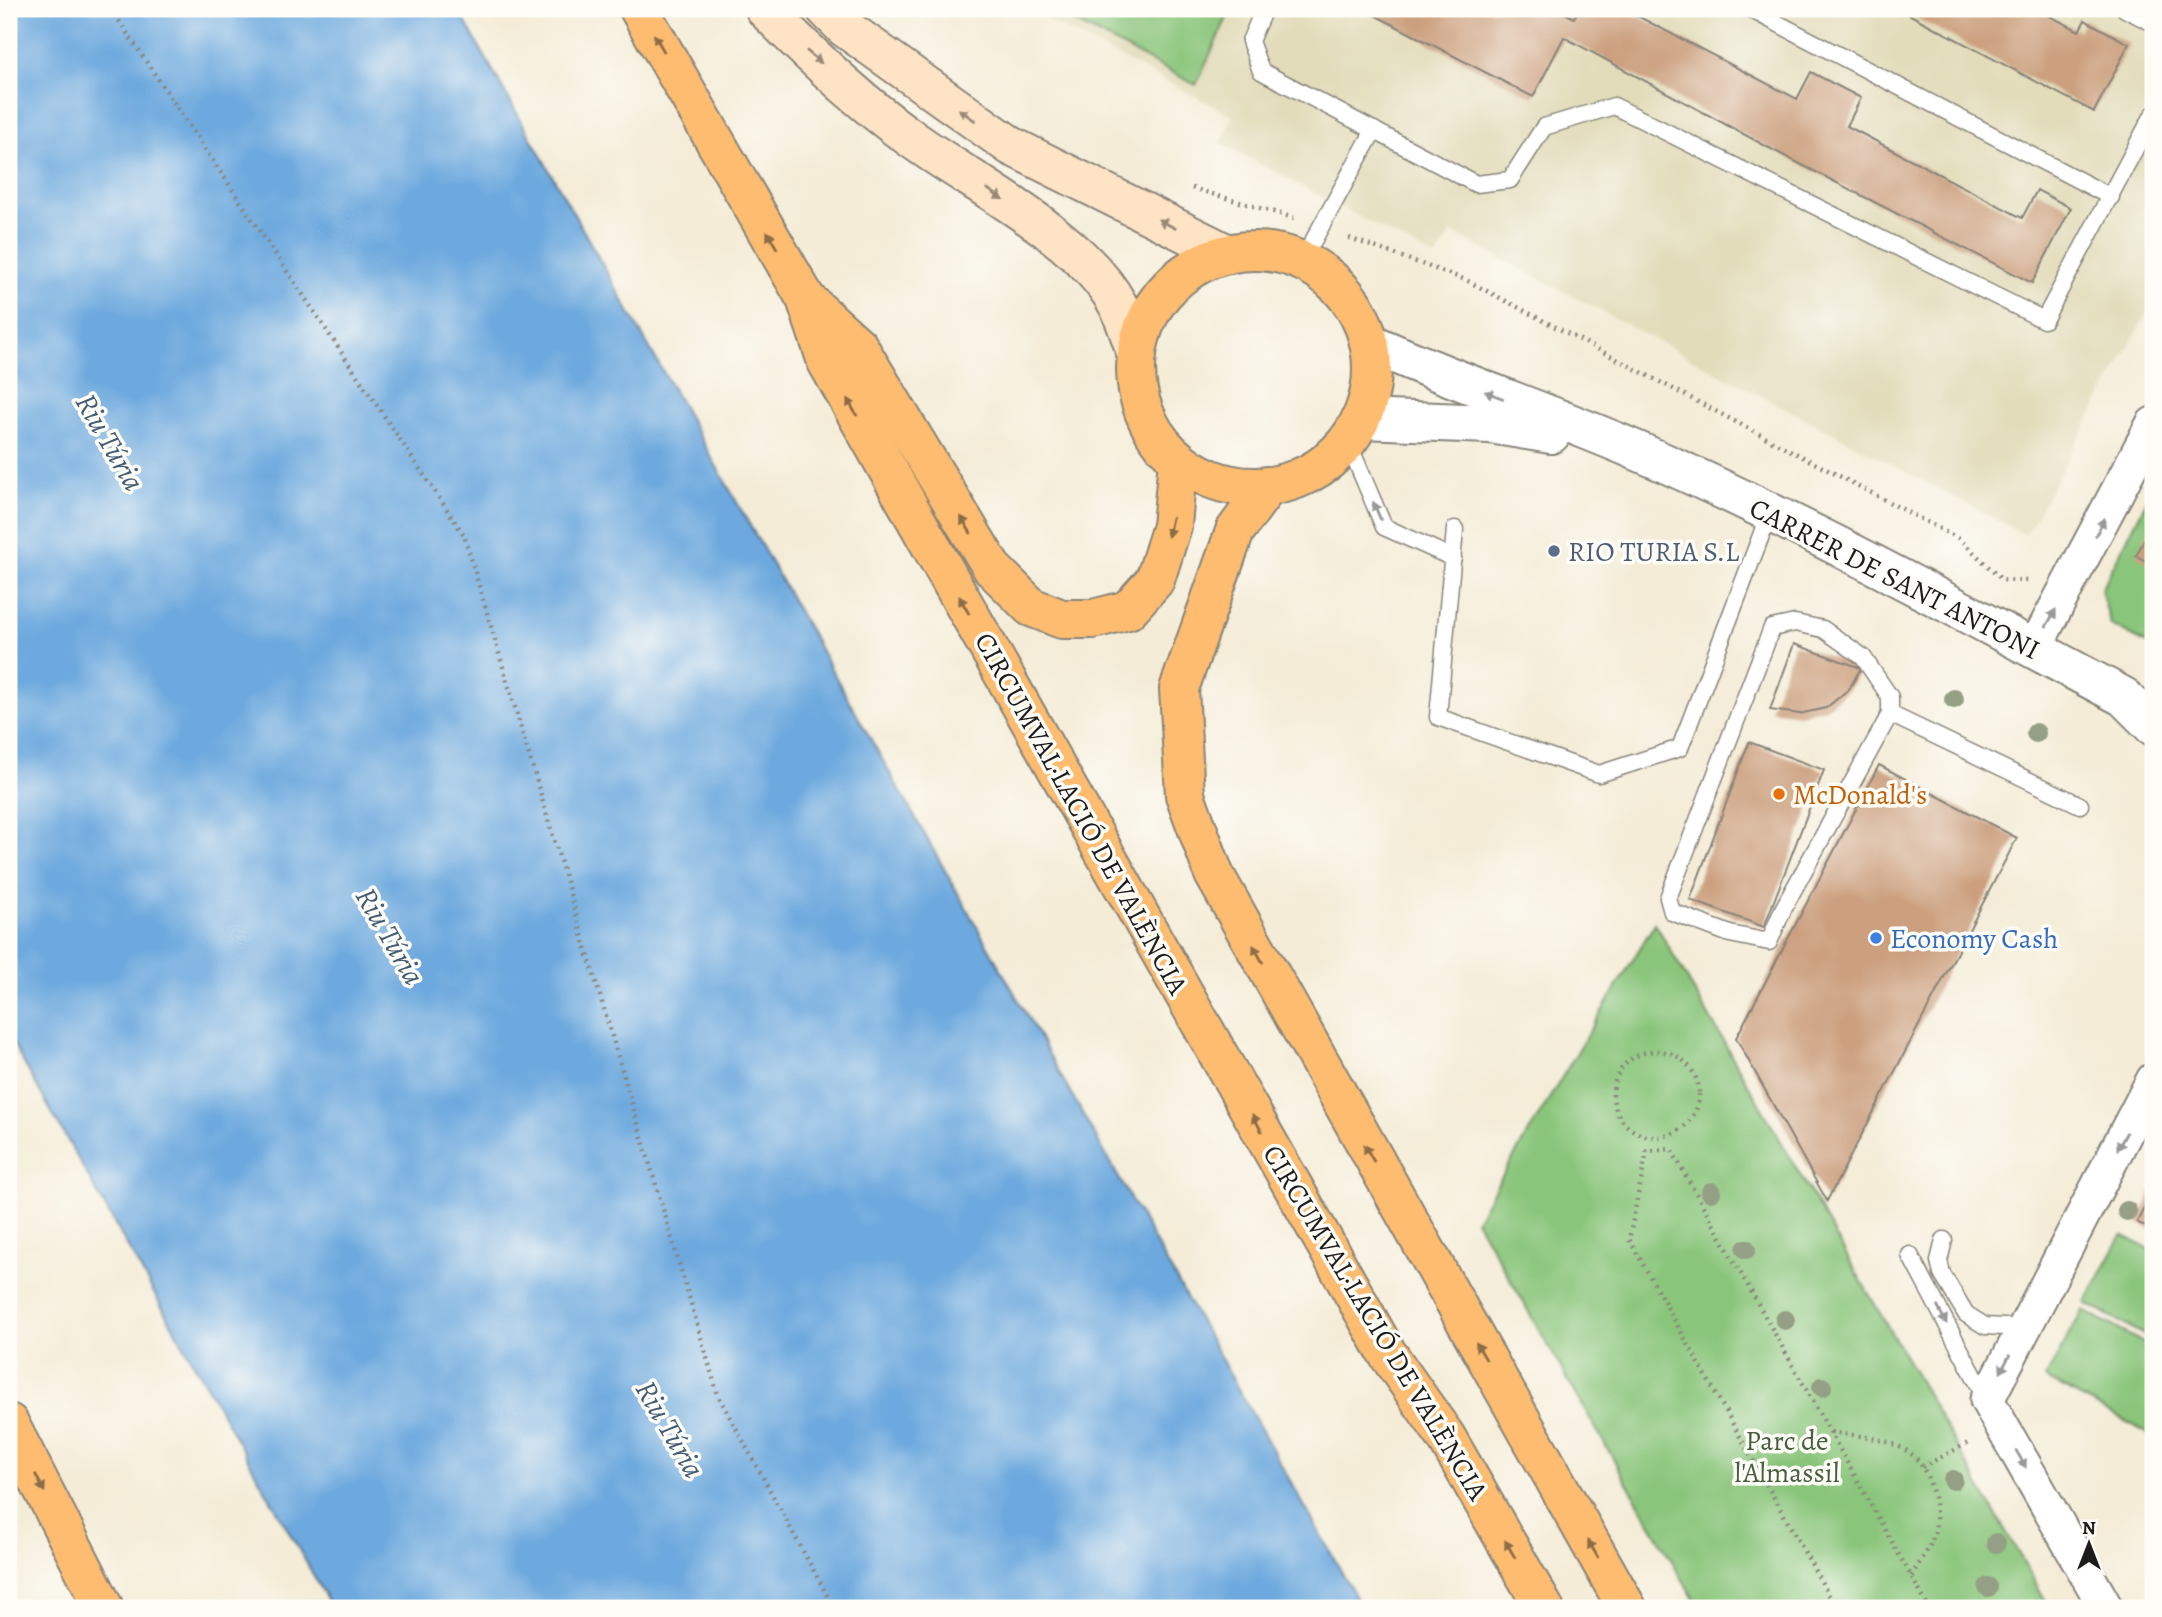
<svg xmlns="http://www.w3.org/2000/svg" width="2162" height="1617" font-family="Alegreya,serif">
<rect width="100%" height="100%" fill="#fdfcf7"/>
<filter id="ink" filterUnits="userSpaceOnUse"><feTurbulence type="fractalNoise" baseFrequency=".0143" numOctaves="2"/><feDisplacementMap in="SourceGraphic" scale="14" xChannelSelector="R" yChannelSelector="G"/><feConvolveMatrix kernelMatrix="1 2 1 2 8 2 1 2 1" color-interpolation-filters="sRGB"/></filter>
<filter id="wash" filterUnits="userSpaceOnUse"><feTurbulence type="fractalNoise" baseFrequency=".00686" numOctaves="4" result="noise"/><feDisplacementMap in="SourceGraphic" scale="28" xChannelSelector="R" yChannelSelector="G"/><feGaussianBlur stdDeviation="1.57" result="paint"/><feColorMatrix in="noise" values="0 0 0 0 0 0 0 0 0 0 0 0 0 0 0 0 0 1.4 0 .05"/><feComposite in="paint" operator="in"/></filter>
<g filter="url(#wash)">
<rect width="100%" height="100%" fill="#f4ecd7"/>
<!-- built -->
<polygon fill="#e2dcba" points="1027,9 2153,9 2153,302 2026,535 1451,232 1436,258 1221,143 1233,116"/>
<!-- green -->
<g fill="#89c57a" stroke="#52704b" stroke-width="2">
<polygon points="1050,9 1231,9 1196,85"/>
<polygon points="2153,488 2153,647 2111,625 2101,590"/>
<polygon points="1655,923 2050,1608 1699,1608 1476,1220"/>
<polygon points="2122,1235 2153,1251 2153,1340 2085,1303"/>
<polygon points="2083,1310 2153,1348 2153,1436 2045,1378"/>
</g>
<!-- water -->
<polygon fill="#6da9de" stroke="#44627d" stroke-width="2" points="9,9 458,9 1362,1608 332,1608 9,1037"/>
<g id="blocks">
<!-- building -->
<g fill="#cca07f">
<polygon points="1363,9 1557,9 1574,18 1579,9 1624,9 1797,99 1811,72 1861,98 1847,126 2022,218 2037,190 2071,208 2032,283 1773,150 1564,37 1533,97"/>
<polygon points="1899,9 2036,9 2079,31 2085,20 2129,44 2094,112"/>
<polygon points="2153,522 2153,565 2136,556"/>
<polygon points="1794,644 1861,668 1849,689 1826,708 1799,714 1770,710"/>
<polygon points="1749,742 1824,770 1764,927 1690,900"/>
<polygon points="1879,765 2017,838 1827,1201 1736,1038"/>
<polygon points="2153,1190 2153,1231 2137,1222"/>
</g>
</g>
</g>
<g filter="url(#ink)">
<use href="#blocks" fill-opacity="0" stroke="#88847a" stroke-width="2"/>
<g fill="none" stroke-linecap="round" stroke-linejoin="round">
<defs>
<g id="service">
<polyline points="1264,9 1250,41 1261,71 1476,184 1510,180 1544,127 1614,106 2044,320 2153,115"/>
<polyline points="1750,9 2111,197"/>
<polyline points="2125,9 2153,23"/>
<polyline points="1302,261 1374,130"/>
<polyline points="1348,442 1384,527 1453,558"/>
<polyline points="1455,529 1438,717 1599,774 1680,748 1770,512"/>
<polygon points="1795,623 1823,629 1863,657 1890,697 1890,714 1784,907 1769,942 1730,934 1672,912 1668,898 1772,628"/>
<polyline points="1890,714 2080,805"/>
<polyline points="1944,1240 1939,1261 1942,1274 1966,1314 1985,1326 2024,1328"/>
<polyline points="1910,1255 1987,1400"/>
</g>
<g id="minor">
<polyline points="2034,649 2153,424"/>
<polyline points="2106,1608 1987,1400 2153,1080"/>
</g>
<g id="tertiary">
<path d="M1370,343C1454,381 1541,410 1626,446C1796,519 1960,610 2124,697L2153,726"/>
<polyline points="1362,419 1490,424 1551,434"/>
</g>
<g id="secondary">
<path d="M765,9C810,55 860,102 912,139C975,185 1081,236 1118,305C1126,321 1131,339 1137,355"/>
<polyline points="826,9 845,28 1011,146 1228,254"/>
</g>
<g id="trunk">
<circle cx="1254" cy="369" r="118"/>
<polyline points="1268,486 1235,531 1179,689 1185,795 1214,874 1627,1608"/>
</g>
<g id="motorway">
<polyline points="639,9 806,299 827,362 1387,1353 1446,1437 1544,1608"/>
<polyline points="808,301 858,346 992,568 1031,607 1062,619 1093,619 1128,610 1155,580 1172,526 1178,459"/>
<polyline points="9,1423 104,1608"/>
</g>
</defs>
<!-- service casing -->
<use href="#service" stroke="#88847a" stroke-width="19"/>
<!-- minor casing -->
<use href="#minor" stroke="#88847a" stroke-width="37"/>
<!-- tertiary casing -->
<use href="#tertiary" stroke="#88847a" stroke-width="42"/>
<!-- secondary casing -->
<use href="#secondary" stroke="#88847a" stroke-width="42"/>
<!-- trunk casing -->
<use href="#trunk" stroke="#88847a" stroke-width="42"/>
<!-- motorway casing -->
<use href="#motorway" stroke="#88847a" stroke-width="42"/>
<!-- path -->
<g stroke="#88847a" stroke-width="4.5" stroke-dasharray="2 5" stroke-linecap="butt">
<polyline points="111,9 464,535 718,1395 834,1608"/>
<polyline points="1192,188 1294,218"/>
<polyline points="1349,238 1466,280 1961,540 2002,580 2029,581"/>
<circle cx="1656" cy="1094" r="43"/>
<path d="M1831,1432C1856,1436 1888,1437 1910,1453C1931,1468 1942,1514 1933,1538C1928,1552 1918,1564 1911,1577"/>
<polyline points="1922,1467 1970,1442"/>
<polyline points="1836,1608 1629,1239 1647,1151 1671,1149 1929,1608"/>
</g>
<!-- service -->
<use href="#service" stroke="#fff" stroke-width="16"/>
<!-- minor -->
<use href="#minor" stroke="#fff" stroke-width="33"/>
<!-- tertiary -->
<use href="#tertiary" stroke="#fff" stroke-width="38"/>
<!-- secondary -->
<use href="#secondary" stroke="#fee4c5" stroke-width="38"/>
<!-- trunk -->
<use href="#trunk" stroke="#fdbc6f" stroke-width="38"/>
<!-- motorway -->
<use href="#motorway" stroke="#fdbc6f" stroke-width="38"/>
</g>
<!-- trees -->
<g fill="#959f85">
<circle cx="1954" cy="699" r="10"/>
<circle cx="2036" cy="733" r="10"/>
<circle cx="1711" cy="1192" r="10"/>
<circle cx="2127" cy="1211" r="10"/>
<circle cx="1746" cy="1249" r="10"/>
<circle cx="1785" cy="1320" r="10"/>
<circle cx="1822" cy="1387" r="10"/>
<circle cx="1953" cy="1480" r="10"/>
<circle cx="1996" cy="1543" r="10"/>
<circle cx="1988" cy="1587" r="10"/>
</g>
<!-- one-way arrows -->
<defs><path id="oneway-solid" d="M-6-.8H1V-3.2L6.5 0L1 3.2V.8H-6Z" transform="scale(1.75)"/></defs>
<g fill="#8c6c46">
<use href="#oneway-solid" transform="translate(659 43) rotate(-120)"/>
<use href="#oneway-solid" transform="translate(772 240) rotate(-120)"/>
<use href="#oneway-solid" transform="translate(852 407) rotate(-119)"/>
<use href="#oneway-solid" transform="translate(966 525) rotate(-121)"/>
<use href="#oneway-solid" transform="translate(1170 527) rotate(102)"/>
<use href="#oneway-solid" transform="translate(964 605) rotate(-119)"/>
<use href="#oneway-solid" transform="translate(1258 954) rotate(-119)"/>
<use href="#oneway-solid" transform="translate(1257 1123) rotate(-119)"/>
<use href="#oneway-solid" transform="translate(1369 1153) rotate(-120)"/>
<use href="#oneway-solid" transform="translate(1481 1351) rotate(-120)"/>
<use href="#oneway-solid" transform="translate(40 1483) rotate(63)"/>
<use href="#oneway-solid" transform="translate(1510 1549) rotate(-120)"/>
<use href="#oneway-solid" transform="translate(1593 1549) rotate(-120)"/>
</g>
<g fill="#988a79">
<use href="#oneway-solid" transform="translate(814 57) rotate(40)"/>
<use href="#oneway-solid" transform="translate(967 115) rotate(-145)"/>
<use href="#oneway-solid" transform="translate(995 194) rotate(34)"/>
<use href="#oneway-solid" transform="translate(1167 224) rotate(-153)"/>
</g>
<g fill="#999">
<use href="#oneway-solid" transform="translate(1494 395) rotate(-159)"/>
<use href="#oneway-solid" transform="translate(1377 511) rotate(-113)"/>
<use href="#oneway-solid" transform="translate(2100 527) rotate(-63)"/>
<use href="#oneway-solid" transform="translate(2051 618) rotate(-61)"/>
<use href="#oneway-solid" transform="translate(2122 1141) rotate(118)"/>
<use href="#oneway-solid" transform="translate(1942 1315) rotate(62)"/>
<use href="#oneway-solid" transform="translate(2005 1364) rotate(117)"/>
<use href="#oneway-solid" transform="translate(2021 1459) rotate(60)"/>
</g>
</g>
<!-- markers -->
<circle fill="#5c6f8a" stroke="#fdfcf7" stroke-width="2.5" cx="1554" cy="551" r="7"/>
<circle fill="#e8710a" stroke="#fdfcf7" stroke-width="2.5" cx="1779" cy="794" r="7"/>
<circle fill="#3f7fe0" stroke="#fdfcf7" stroke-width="2.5" cx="1876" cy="938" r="7"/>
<g text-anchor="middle" stroke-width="7" stroke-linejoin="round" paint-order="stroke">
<!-- service labels -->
<g font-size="28" fill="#4e5e75" stroke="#fdfcf7" text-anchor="start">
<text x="1568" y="561">RIO TURIA S.L</text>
</g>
<!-- street labels -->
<g font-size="28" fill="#1c1c1c" stroke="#fdfcf7">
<text transform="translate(1895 578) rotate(27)" y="10">CARRER DE SANT ANTONI</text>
<text transform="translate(1082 813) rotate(61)" y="10">CIRCUMVAL·LACIÓ DE VALÈNCIA</text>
<text transform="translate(1376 1322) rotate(59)" y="10">CIRCUMVAL·LACIÓ DE VALÈNCIA</text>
</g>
<!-- food labels -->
<g font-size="28" fill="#c56008" stroke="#fdfcf7" text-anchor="start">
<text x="1793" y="804">McDonald's</text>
</g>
<!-- shop labels -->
<g font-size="28" fill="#366cbe" stroke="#fdfcf7" text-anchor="start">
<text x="1890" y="948">Economy Cash</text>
</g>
<!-- park labels -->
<g font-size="28" fill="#486042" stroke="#fdfcf7">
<text x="1787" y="1450">Parc de<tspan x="1787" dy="32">l'Almassil</tspan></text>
</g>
<!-- water labels -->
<g font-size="30" font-style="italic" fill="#405b73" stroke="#fdfcf7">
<text transform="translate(110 442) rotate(60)" y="10">Riu Túria</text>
<text transform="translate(390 936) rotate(60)" y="10">Riu Túria</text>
<text transform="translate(670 1429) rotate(60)" y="10">Riu Túria</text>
</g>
</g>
<!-- margin -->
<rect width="2162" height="1617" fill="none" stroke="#fdfcf7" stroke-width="35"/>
<!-- north arrow -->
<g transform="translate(2089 1544)" stroke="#fdfcf7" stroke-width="5" paint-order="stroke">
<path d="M0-5L12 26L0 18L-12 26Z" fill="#1c1c1c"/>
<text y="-10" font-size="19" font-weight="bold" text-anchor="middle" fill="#1c1c1c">N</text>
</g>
</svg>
